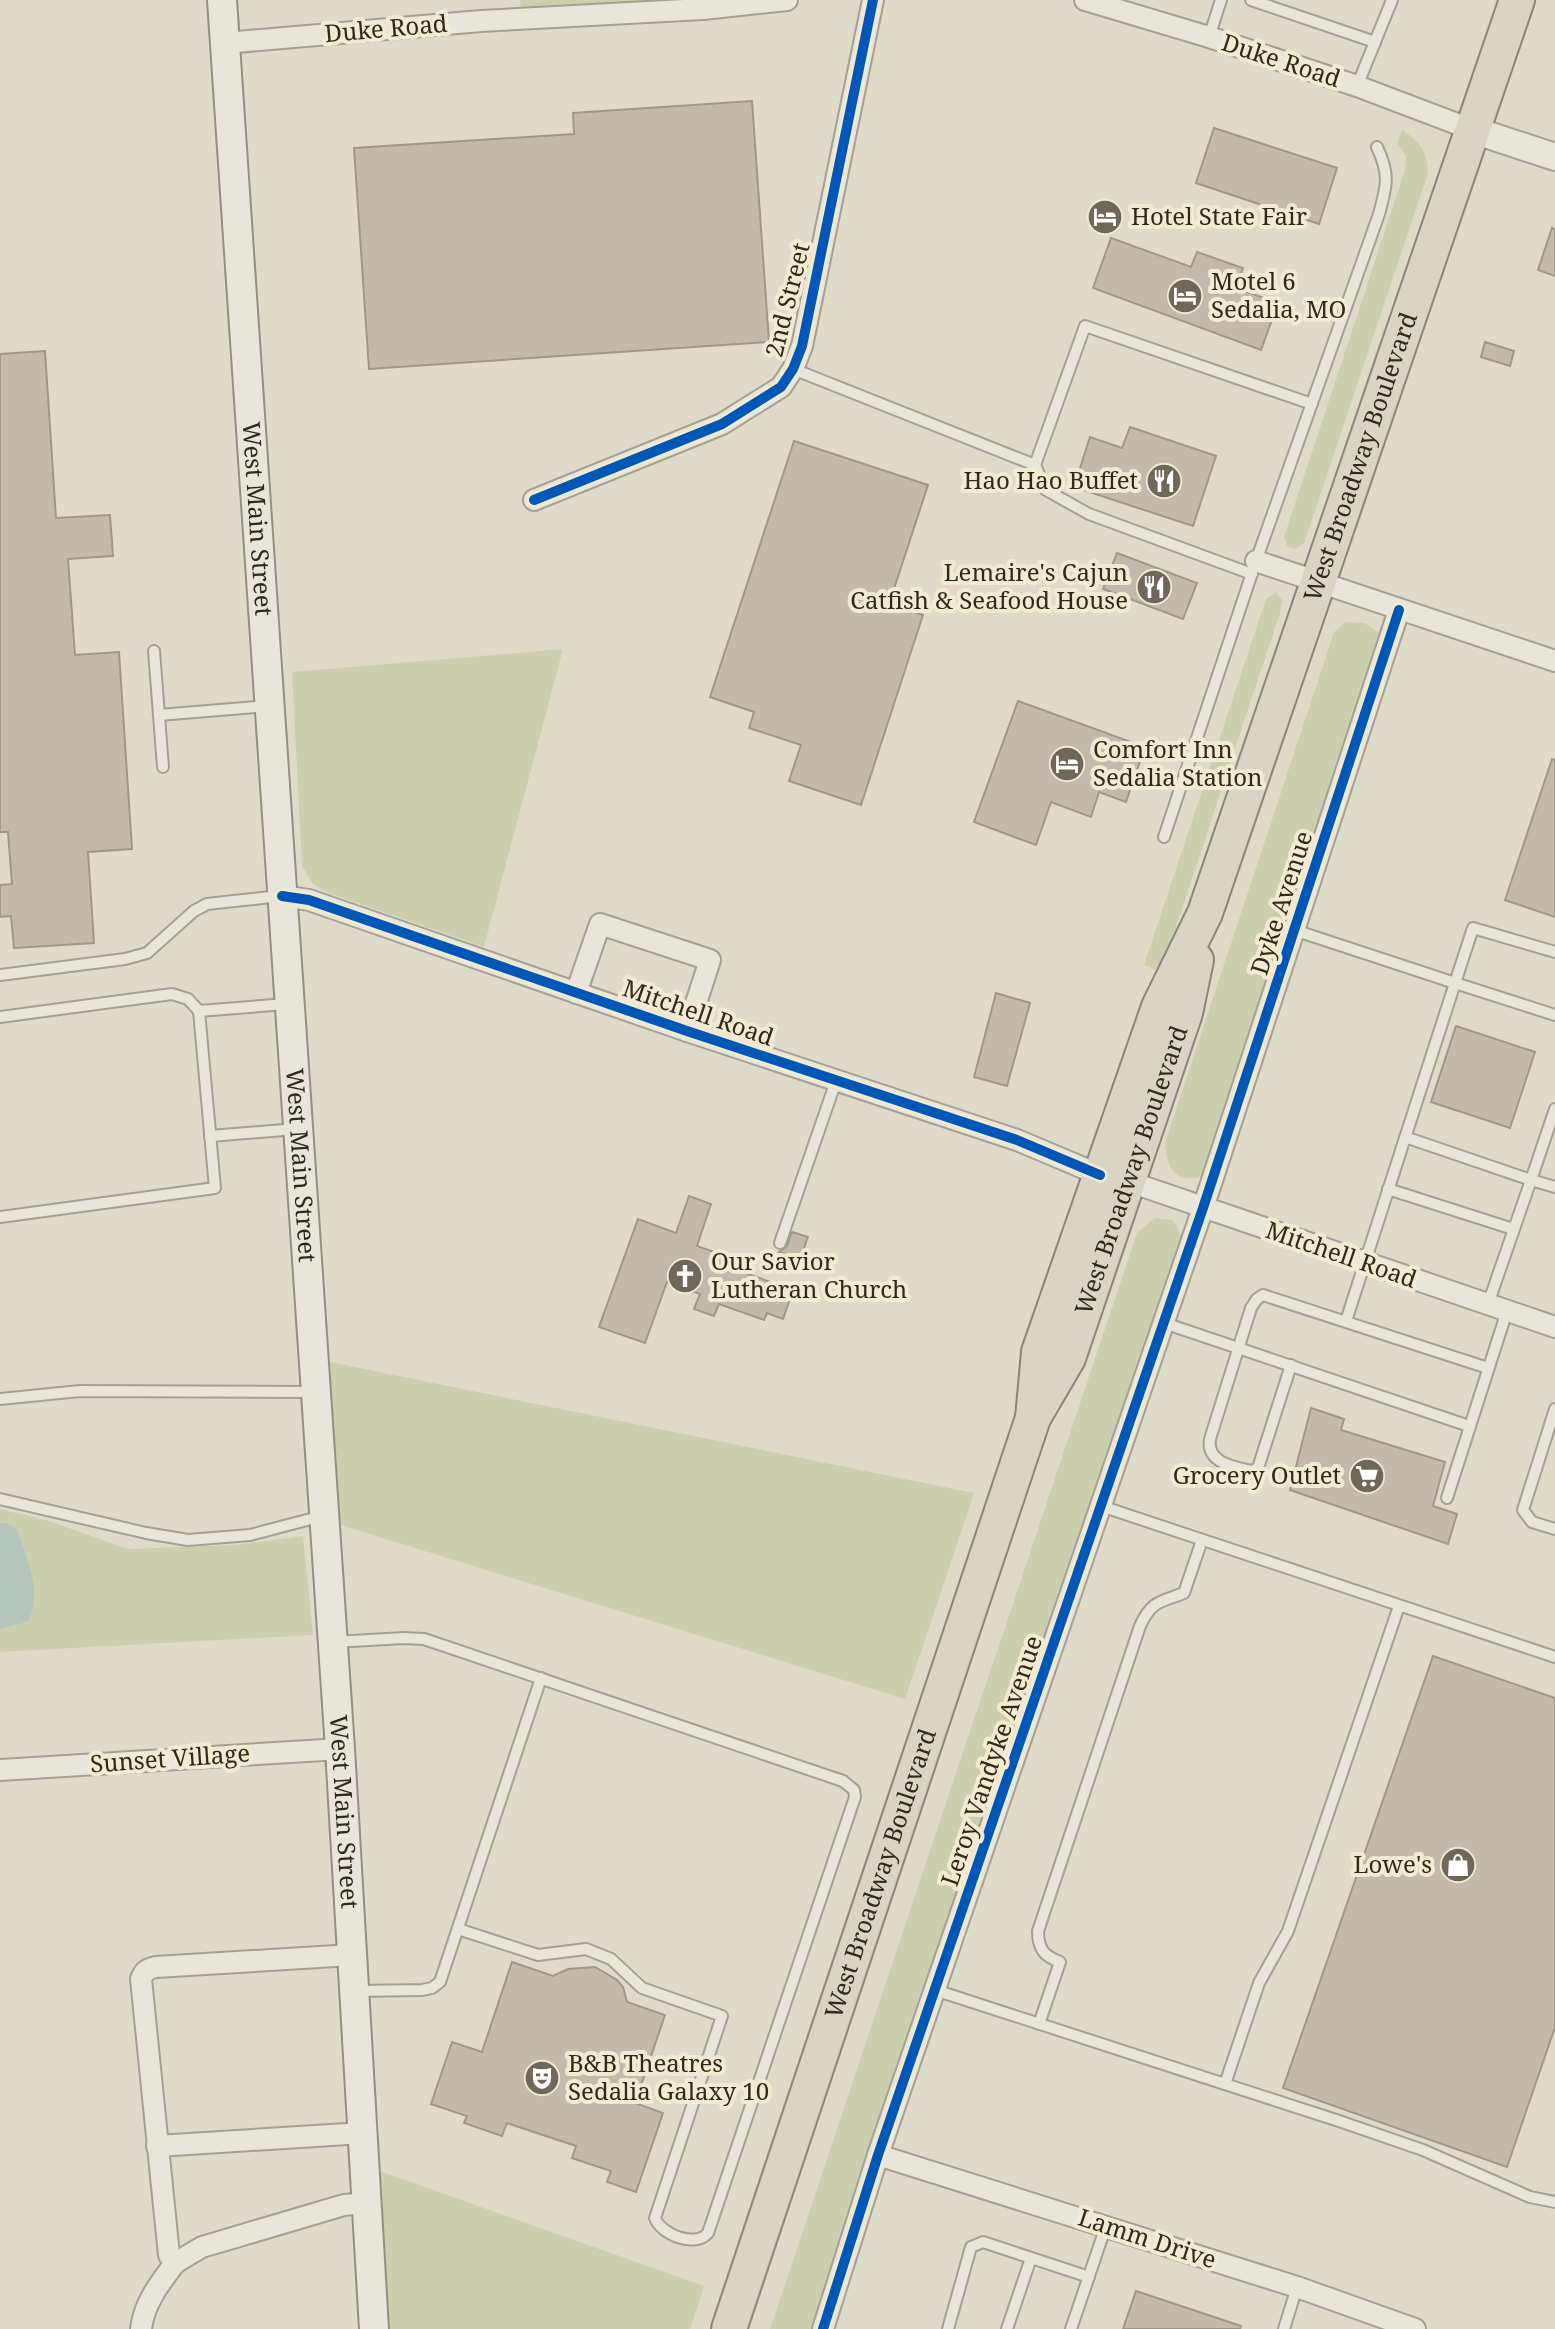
<svg xmlns="http://www.w3.org/2000/svg" width="1555" height="2329" font-family="'Noto Serif',serif">
<rect width="100%" height="100%" fill="#e0dbc9"/>
<!-- green -->
<g fill="#cccfad">
<polygon points="520,0 656,0 657,4 521,13"/>
<path d="M1402,130C1420,141 1428,153 1428,174L1304,543L1296,549L1287,546L1284,537L1405,170L1406,156L1397,143Z"/>
<polygon points="1276,592 1283,601 1280,613 1161,972 1144,965 1266,599"/>
<path d="M1346,622L1364,623L1379,632L1381,653L1204,1176C1177,1185 1166,1168 1165,1143L1334,632Z"/>
<polygon points="563,649 484,947 326,892 312,883 302,865 292,672"/>
<polygon points="1155,1218 1173,1220 1182,1237 1178,1258 818,2329 770,2329 1137,1233"/>
<polygon points="330,1362 974,1493 905,1699 337,1524"/>
<path d="M0,1509L49,1521L128,1549L236,1545L303,1536L313,1635L0,1652V1629L28,1622C44,1592 27,1560 17,1529L6,1523H0Z"/>
<polygon points="380,2171 704,2286 690,2329 389,2329"/>
</g>
<!-- water -->
<path fill="#b5c5bc" d="M0,1523H6L17,1529C27,1560 44,1592 28,1622L0,1629Z"/>
<!-- building -->
<g fill="#c3baab" stroke="#9f978a" stroke-width="2">
<polygon points="752,101 769,342 369,369 354,148 574,134 573,113"/>
<polygon points="1214,128 1337,168 1319,224 1196,183"/>
<polygon points="1552,228 1555,229 1555,276 1538,270"/>
<polygon points="1111,238 1191,267 1197,252 1243,268 1236,288 1278,303 1261,350 1093,288"/>
<polygon points="1485,342 1514,351 1510,366 1481,357"/>
<polygon points="45,351 56,518 110,515 113,556 68,559 75,655 119,652 132,849 88,852 94,943 14,948 11,916 0,917 0,885 12,884 8,832 0,832 0,354"/>
<polygon points="1130,427 1216,456 1193,526 1074,487 1090,437 1122,448"/>
<polygon points="794,441 928,485 889,604 923,615 861,805 789,781 801,745 749,728 754,712 710,697"/>
<polygon points="1117,553 1197,583 1183,619 1103,589"/>
<polygon points="1018,701 1145,747 1126,802 1099,792 1091,817 1051,802 1036,845 974,822"/>
<polygon points="1552,759 1555,760 1555,917 1505,900"/>
<polygon points="996,993 1030,1003 1007,1086 974,1077"/>
<polygon points="1456,1026 1535,1052 1510,1128 1431,1102"/>
<polygon points="689,1196 711,1204 697,1246 737,1260 734,1269 793,1290 783,1319 767,1313 764,1320 719,1304 714,1316 694,1309 700,1294 667,1282 645,1343 599,1327 638,1219 676,1233"/>
<polygon points="792,1232 808,1237 800,1259 779,1252 787,1246"/>
<polygon points="1311,1408 1344,1419 1341,1430 1445,1462 1433,1506 1457,1514 1448,1544 1290,1490"/>
<polygon points="1433,1656 1555,1698 1555,2027 1507,2167 1283,2088"/>
<polygon points="512,1962 553,1976 568,1969 595,1967 617,1980 623,1987 627,2002 665,2015 635,2103 663,2113 636,2192 607,2182 611,2171 572,2158 576,2146 507,2123 502,2136 464,2123 467,2116 431,2104 452,2042 482,2052"/>
<polygon points="1136,2291 1241,2326 1240,2329 1123,2329"/>
</g>
<g fill="none" stroke-linecap="round" stroke-linejoin="round">
<defs>
<g id="service">
<polyline points="1251,0 1375,42"/>
<polyline points="1209,37 1221,0"/>
<polyline points="1357,86 1392,0"/>
<polyline points="793,369 1035,465 1085,326 1312,404"/>
<polyline points="1035,465 1046,490 1089,514 1252,574"/>
<polyline points="154,651 163,767"/>
<polyline points="159,715 268,706"/>
<path d="M1164,837L1256,561L1379,214C1387,185 1390,175 1377,147"/>
<polyline points="1294,930 1455,983 1473,928 1555,952"/>
<polyline points="0,975 125,959 147,953 194,911 207,904 280,896"/>
<polyline points="0,1017 172,994 188,999 199,1011 286,1004"/>
<polyline points="210,1136 296,1129"/>
<polyline points="1405,1137 1531,1180 1555,1109"/>
<polyline points="1388,1189 1513,1229"/>
<polyline points="0,1217 215,1188 199,1011"/>
<polyline points="780,1243 836,1081"/>
<polyline points="1488,1304 1531,1180 1555,1187"/>
<polyline points="1346,1321 1455,983 1555,1015"/>
<polyline points="1164,1323 1469,1426"/>
<path d="M1291,1365L1258,1468L1252,1471C1234,1467 1206,1463 1210,1439L1251,1308L1257,1299L1263,1295L1488,1368"/>
<polyline points="0,1399 80,1391 313,1392"/>
<polyline points="1555,1409 1523,1510 1532,1522 1555,1529"/>
<polyline points="1447,1498 1507,1311"/>
<polyline points="0,1499 146,1533 188,1540 250,1535 322,1516"/>
<polyline points="1101,1506 1555,1657"/>
<path d="M334,1642L404,1638L424,1639L843,1781L854,1790L855,1797L708,2233C696,2248 661,2235 655,2218L722,2016L642,1988L611,1959L586,1949L538,1955L458,1929"/>
<polyline points="935,1990 1339,2121 1423,2150 1530,2197 1555,2202"/>
<polyline points="356,1991 422,1990 432,1988 440,1982 541,1678"/>
<path d="M1039,2024L1060,1962C1044,1956 1038,1949 1038,1931L1140,1626C1152,1600 1161,1602 1184,1593L1202,1540"/>
<polyline points="1225,2084 1259,1983 1288,1931 1399,1606"/>
<polyline points="948,2329 971,2247 983,2242 1089,2277"/>
<polyline points="1007,2329 1031,2258"/>
<polyline points="1071,2329 1106,2226"/>
<polyline points="1284,2329 1297,2287"/>
</g>
<g id="minor">
<polyline points="1085,0 1209,37 1357,86 1473,130"/>
<polyline points="225,43 481,21 703,9 787,0"/>
<polyline points="534,500 722,424 781,387 793,369 802,346 873,0"/>
<polyline points="1256,561 1555,661"/>
<polyline points="282,896 309,900 687,1031 1017,1140 1100,1175"/>
<polyline points="576,993 600,924 710,960 687,1031"/>
<polyline points="1127,1181 1555,1327"/>
<polyline points="0,1770 340,1749"/>
<polyline points="157,2146 363,2133"/>
<polyline points="878,2155 1297,2287 1415,2329"/>
<polyline points="175,2263 202,2247 344,2205 367,2203"/>
<path d="M141,2329C144,2303 160,2283 175,2263L169,2255L141,1979C144,1971 147,1969 156,1967L352,1955"/>
<polyline points="823,2329 878,2155 1203,1208 1399,610"/>
</g>
<polyline id="tertiary" points="1473,130 1555,157"/>
<g id="secondary">
<path id="s1" d="M222,0L340,1749L374,2329"/>
</g>
<g id="trunk">
<path id="s2" d="M1033,1418L1039,1352L1159,1007L1205,913L1517,0"/>
<path id="s3" d="M729,2329L1033,1418L1068,1358L1185,1013L1196,960"/>
</g>
</defs>
<!-- service casing -->
<use href="#service" stroke="#a5a093" stroke-width="14"/>
<!-- minor casing -->
<use href="#minor" stroke="#a5a093" stroke-width="24"/>
<!-- tertiary casing -->
<use href="#tertiary" stroke="#a5a093" stroke-width="30"/>
<!-- secondary casing -->
<use href="#secondary" stroke="#958f83" stroke-width="32"/>
<!-- trunk casing -->
<use href="#trunk" stroke="#8a857a" stroke-width="38"/>
<!-- service -->
<use href="#service" stroke="#e8e5db" stroke-width="10"/>
<!-- minor -->
<use href="#minor" stroke="#e8e5db" stroke-width="20"/>
<!-- tertiary -->
<use href="#tertiary" stroke="#e8e5db" stroke-width="26"/>
<!-- secondary -->
<use href="#secondary" stroke="#e8e5db" stroke-width="28"/>
<!-- trunk -->
<use href="#trunk" stroke="#d9d4c4" stroke-width="34"/>
<defs>
<g id="cycleway">
<polyline points="534,500 722,424 781,387 793,369 802,346 873,0"/>
<polyline points="282,896 309,900 687,1031 1017,1140 1100,1175"/>
<polyline points="823,2329 878,2155 1203,1208 1399,610"/>
</g>
</defs>
<!-- cycleway casing -->
<use href="#cycleway" stroke="#f2ebcf" stroke-width="15"/>
<!-- cycleway -->
<use href="#cycleway" stroke="#0057b8" stroke-width="10"/>
</g>
<!-- icons -->
<defs>
<symbol id="hotel-disc" viewBox="-11 -11 22 22"><circle r="9.5" fill="#6f6759" stroke="#f2ebcf"/><path d="M-6-4.5h1.5V1H6V5H4.5V3h-9V5H-6ZM-4 0a1.8 1.8 0 1 1 3.6 0ZM.5 0V-2.5h3Q6-2.5 6 0Z" fill="#fff"/></symbol>
<symbol id="restaurant-disc" viewBox="-11 -11 22 22"><circle r="9.5" fill="#6f6759" stroke="#f2ebcf"/><path d="M-5-6h1v4h1v-4h1v4h1v-4h1v5L-1.5 .5V6h-2V.5L-5-1ZM5-6V6H3V1.5H1.5Q1.5-4 5-6Z" fill="#fff"/></symbol>
<symbol id="church-disc" viewBox="-11 -11 22 22"><circle r="9.5" fill="#6f6759" stroke="#f2ebcf"/><path d="M-1.2-6h2.4v3.5h3.3v2.4h-3.3V6h-2.4V-.1h-3.3v-2.4h3.3Z" fill="#fff"/></symbol>
<symbol id="supermarket-disc" viewBox="-11 -11 22 22"><circle r="9.5" fill="#6f6759" stroke="#f2ebcf"/><path d="M-6-5.5h2.5l.6 2H6L4.5 2H-2.5L-4.4-4H-6ZM-1.5 3.2a1.3 1.3 0 1 0 .1 0ZM3 3.2a1.3 1.3 0 1 0 .1 0Z" fill="#fff"/></symbol>
<symbol id="shop-disc" viewBox="-11 -11 22 22"><circle r="9.5" fill="#6f6759" stroke="#f2ebcf"/><path d="M-5-2.5h2.3a2.7 3.5 0 0 1 5.4 0H5L5.5 6h-11ZM-1.5-2.5h3a1.5 2.3 0 0 0-3 0Z" fill="#fff"/></symbol>
<symbol id="theatre-disc" viewBox="-11 -11 22 22"><circle r="9.5" fill="#6f6759" stroke="#f2ebcf"/><path d="M-5-5.5Q0-4 5-5.5V0Q5 5 0 6Q-5 5-5 0ZM-3.3-2.5H-1v1.5H-3.3ZM1-2.5H3.3v1.5H1ZM-2.8 1Q0 5.5 2.8 1Z" fill="#fff"/></symbol>
</defs>
<g fill-rule="evenodd">
<use href="#hotel-disc" x="1085" y="197" width="40" height="40"/>
<use href="#hotel-disc" x="1165" y="276" width="40" height="40"/>
<use href="#restaurant-disc" x="1144" y="461" width="40" height="40"/>
<use href="#restaurant-disc" x="1134" y="567" width="40" height="40"/>
<use href="#hotel-disc" x="1047" y="744" width="40" height="40"/>
<use href="#church-disc" x="665" y="1256" width="40" height="40"/>
<use href="#supermarket-disc" x="1347" y="1456" width="40" height="40"/>
<use href="#shop-disc" x="1438" y="1845" width="40" height="40"/>
<use href="#theatre-disc" x="522" y="2058" width="40" height="40"/>
</g>
<g text-anchor="middle" stroke-width="8" stroke-linejoin="round" paint-order="stroke">
<!-- street labels -->
<g font-size="24" fill="#32291d" stroke="#f2ebcf">
<text transform="translate(386 29) rotate(-5)" y="8">Duke Road</text>
<text transform="translate(1281 61) rotate(18)" y="8">Duke Road</text>
<text transform="translate(788 300) rotate(-76)" y="8">2nd Street</text>
<text dy="8" stroke="none"><textPath href="#s2" startOffset="1018">West Broadway Boulevard</textPath></text>
<text dy="8" stroke="none"><textPath href="#s1" startOffset="520">West Main Street</textPath></text>
<text transform="translate(1282 903) rotate(-72)" y="8">Dyke Avenue</text>
<text transform="translate(698 1013) rotate(19)" y="8">Mitchell Road</text>
<text dy="8" stroke="none"><textPath href="#s1" startOffset="1168">West Main Street</textPath></text>
<text dy="8" stroke="none"><textPath href="#s3" startOffset="1228">West Broadway Boulevard</textPath></text>
<text transform="translate(1341 1255) rotate(19)" y="8">Mitchell Road</text>
<text transform="translate(170 1759) rotate(-4)" y="8">Sunset Village</text>
<text transform="translate(992 1761) rotate(-71)" y="8">Leroy Vandyke Avenue</text>
<text dy="8" stroke="none"><textPath href="#s1" startOffset="1816">West Main Street</textPath></text>
<text dy="8" stroke="none"><textPath href="#s3" startOffset="480">West Broadway Boulevard</textPath></text>
<text transform="translate(1147 2239) rotate(18)" y="8">Lamm Drive</text>
</g>
<!-- poi labels -->
<g font-size="24" fill="#32291d" stroke="#f2ebcf" text-anchor="start">
<text x="1131" y="225">Hotel State Fair</text>
<text x="1211" y="290">Motel 6<tspan x="1211" dy="28">Sedalia, MO</tspan></text>
<text x="1138" y="489" text-anchor="end">Hao Hao Buffet</text>
<text x="1128" y="581" text-anchor="end">Lemaire's Cajun<tspan x="1128" dy="28">Catfish &amp; Seafood House</tspan></text>
<text x="1093" y="758">Comfort Inn<tspan x="1093" dy="28">Sedalia Station</tspan></text>
<text x="711" y="1270">Our Savior<tspan x="711" dy="28">Lutheran Church</tspan></text>
<text x="1341" y="1484" text-anchor="end">Grocery Outlet</text>
<text x="1432" y="1873" text-anchor="end">Lowe's</text>
<text x="568" y="2072">B&amp;B Theatres<tspan x="568" dy="28">Sedalia Galaxy 10</tspan></text>
</g>
</g>
</svg>
